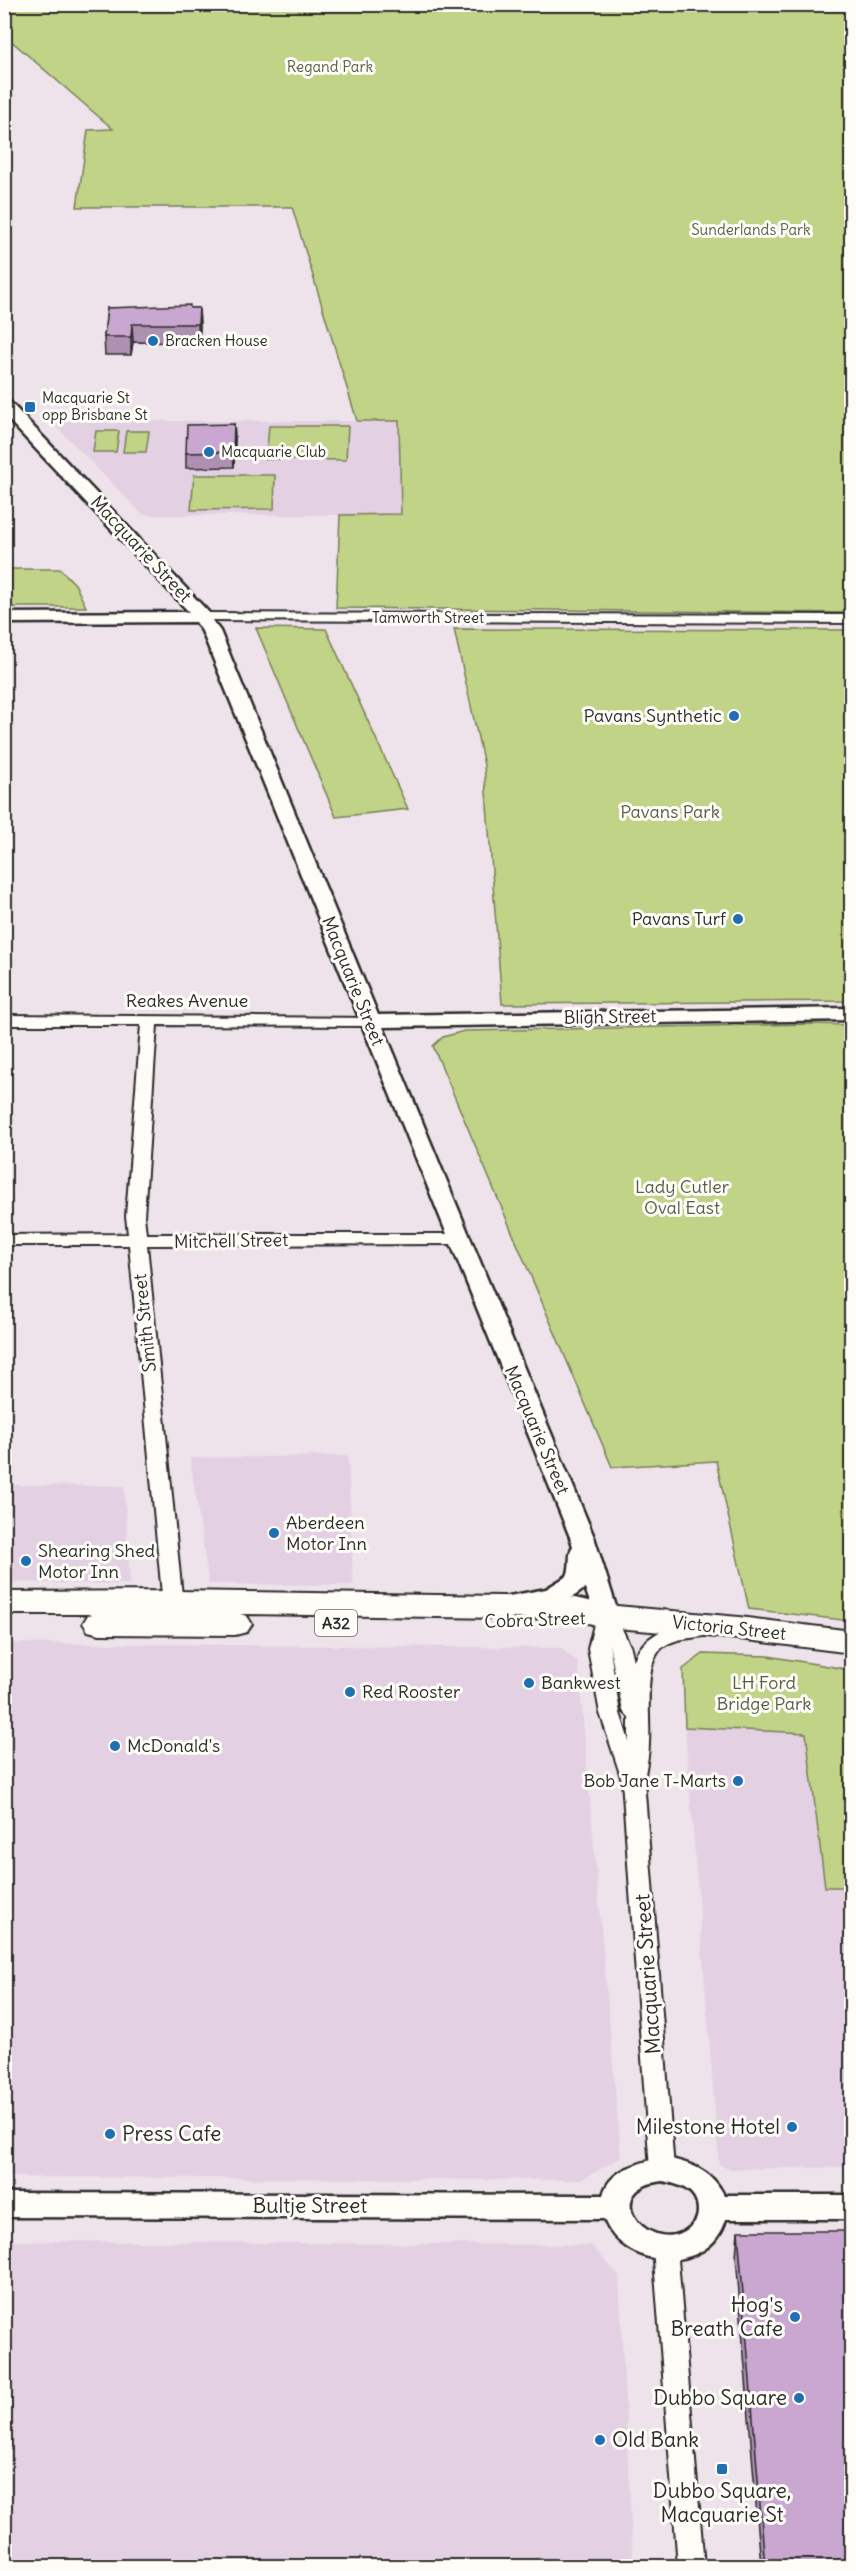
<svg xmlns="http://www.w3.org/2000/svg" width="856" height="2571" font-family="Delius,sans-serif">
<rect width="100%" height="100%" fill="#eee2eb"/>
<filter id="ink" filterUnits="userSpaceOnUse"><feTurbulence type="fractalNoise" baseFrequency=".0167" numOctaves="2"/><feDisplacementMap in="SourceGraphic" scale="12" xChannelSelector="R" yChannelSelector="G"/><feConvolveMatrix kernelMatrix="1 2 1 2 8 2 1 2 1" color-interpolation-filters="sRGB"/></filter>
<g filter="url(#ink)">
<!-- built -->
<g fill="#e3d0e3">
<polygon points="51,421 399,421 401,515 143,515"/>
<polygon points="348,1456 353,1585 209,1584 190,1458"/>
<polygon points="5,1485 124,1486 130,1584 5,1582"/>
<polygon points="5,1643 561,1648 578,1663 621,2157 581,2180 5,2177"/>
<polygon points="685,1727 806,1733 825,1886 851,1887 851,2167 729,2169 719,2164"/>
<polygon points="5,2241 591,2245 619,2276 633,2566 5,2566"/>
</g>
<!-- green -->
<g fill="#c1d387" stroke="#767f59" stroke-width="1.5">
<polygon points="5,4 851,5 851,613 336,608 340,515 401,514 399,421 357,421 292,207 77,207 88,130 113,129 9,39 5,33"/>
<polygon points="269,426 348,426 346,460 266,459"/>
<polygon points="96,431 119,431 116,452 93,452"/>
<polygon points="126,431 149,431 146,452 123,452"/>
<polygon points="194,475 275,475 274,509 191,510"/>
<polygon points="5,569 60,569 75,584 86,607 5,607"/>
<polygon points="256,628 326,629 408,809 336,817"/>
<polygon points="454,629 851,630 851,1001 502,1004 484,765"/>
<polygon points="811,1024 851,1025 851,1621 749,1609 716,1461 612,1467 433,1046 443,1037 464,1031"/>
<polygon points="703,1654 768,1656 851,1670 851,1887 825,1887 806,1733 685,1727 683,1669"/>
</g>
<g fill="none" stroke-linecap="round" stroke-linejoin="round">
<defs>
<g id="minor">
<polygon points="204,613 852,615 852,623 199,620 197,617 199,614"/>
<polygon points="4,1015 375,1018 377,1021 369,1026 157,1025 144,1216 146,1234 458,1234 464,1235 467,1239 464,1243 458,1244 147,1245 184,1616 181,1621 174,1623 167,1621 164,1616 129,1245 4,1245 4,1235 128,1234 126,1216 141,1025 4,1025"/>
<path d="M606,1609L613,1611L616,1616L631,1648L634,1661C642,1633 681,1618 708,1625L711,1630L708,1635C693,1639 676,1637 663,1647C642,1664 651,1718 649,1743C649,1755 646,1768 644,1780L674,2169L670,2176L662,2178L654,2176L650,2169L622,1780L600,1713L588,1649L596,1616L599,1611ZM609,1644L623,1711L629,1717V1741L620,1713Z"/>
<polygon points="665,2238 674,2241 677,2248 704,2566 678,2566 653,2248 656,2241"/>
</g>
<g id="tertiary">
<path d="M4,400L10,402L213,617L211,619L220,631L378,1015L852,1008V1020L383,1027L594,1537L619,1616L615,1622L606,1624L597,1622L585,1588C568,1604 532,1614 509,1608L506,1602L509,1596L546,1589L567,1576C572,1566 567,1555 573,1546L570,1537L202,631L196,622L4,623V613L189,612L4,415Z"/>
<path d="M662,2157C690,2163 711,2169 724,2195H852V2219H726C710,2276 623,2270 604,2219L4,2217V2193L603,2195C610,2168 639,2164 662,2157ZM662,2181C679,2184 698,2190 698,2210C698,2218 696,2222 690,2227C658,2256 606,2206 644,2186C649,2183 656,2182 662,2181Z"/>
</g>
<polygon id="trunk" points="174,1591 570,1597 606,1605 739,1617 852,1631 852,1653 739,1639 606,1627 570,1619 240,1614 247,1616 252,1624 247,1632 235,1635 100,1634 88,1631 83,1623 88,1615 93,1614 4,1614 4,1592"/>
</defs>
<!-- minor casing -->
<use href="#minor" stroke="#2b2b2b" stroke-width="4"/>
<!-- tertiary casing -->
<use href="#tertiary" stroke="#2b2b2b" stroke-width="5"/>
<!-- trunk casing -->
<use href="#trunk" stroke="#2b2b2b" stroke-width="4"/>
<!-- minor -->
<use href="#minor" fill="#fdfcf7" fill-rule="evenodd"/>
<!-- tertiary -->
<use href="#tertiary" fill="#fdfcf7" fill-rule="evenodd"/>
<!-- trunk -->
<use href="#trunk" fill="#fdfcf7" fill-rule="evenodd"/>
</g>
<!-- wall -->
<g fill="#ae90b3" stroke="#2b2b2b" stroke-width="1.5">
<polygon points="107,308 199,308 200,327 199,343 133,342 131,355 105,355 104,337"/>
<polygon points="234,424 235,439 234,467 186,468 186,453"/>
<polygon points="738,2231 852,2566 761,2566 736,2256"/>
</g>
<!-- shaded-wall -->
<g fill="#8d7592" stroke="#2b2b2b" stroke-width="1.5">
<polygon points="199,308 200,327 199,343 198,324"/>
<polygon points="132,324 133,342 131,355 131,337"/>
<polygon points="234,424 235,439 234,467 233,452"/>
</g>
<!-- building -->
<g fill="#caa7d0" stroke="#2b2b2b" stroke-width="1.5">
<polygon points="190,305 190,308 199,308 198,324 132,324 131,337 104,337 107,308"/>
<polygon points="234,424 233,452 186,453 187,425"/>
<polygon points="738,2231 852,2231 852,2566 765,2566"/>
</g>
</g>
<!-- markers -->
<g fill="#1f6fb2" stroke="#fdfcf7" stroke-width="2">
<circle cx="153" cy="341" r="6"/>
<rect x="24" y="401" width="12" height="12" rx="3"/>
<circle cx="209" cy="452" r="6"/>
<circle cx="734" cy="716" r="6"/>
<circle cx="738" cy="919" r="6"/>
<circle cx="274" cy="1533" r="6"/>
<circle cx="26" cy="1561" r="6"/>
<circle cx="529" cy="1683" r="6"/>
<circle cx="350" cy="1692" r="6"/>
<circle cx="115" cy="1746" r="6"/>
<circle cx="738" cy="1781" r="6"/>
<circle cx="792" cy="2127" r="6"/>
<circle cx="110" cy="2134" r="6"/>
<circle cx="795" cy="2317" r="6"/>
<circle cx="799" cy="2398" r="6"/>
<circle cx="600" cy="2440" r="6"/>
<rect x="716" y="2463" width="12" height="12" rx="3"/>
</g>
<g text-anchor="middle" stroke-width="6" stroke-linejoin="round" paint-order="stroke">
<!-- far-park labels -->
<g font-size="15" fill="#585d47" stroke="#fdfcf7">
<text x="330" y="72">Regand Park</text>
<text x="751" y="235">Sunderlands Park</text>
</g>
<!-- far-poi labels -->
<g font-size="15" fill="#2b2b2b" stroke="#fdfcf7" text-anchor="start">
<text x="165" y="346">Bracken House</text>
<text x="42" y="403">Macquarie St<tspan x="42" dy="17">opp Brisbane St</tspan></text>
<text x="221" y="457">Macquarie Club</text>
</g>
<!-- far-street labels -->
<g font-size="15" fill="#2b2b2b" stroke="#fdfcf7">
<text x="428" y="623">Tamworth Street</text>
</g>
<!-- shield labels -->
<rect fill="#fdfcf7" stroke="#6a6a68" stroke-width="1.5" x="315" y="1610" width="42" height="26" rx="4.5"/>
<g font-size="16" font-weight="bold" fill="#2b2b2b">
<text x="336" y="1629">A32</text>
</g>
<!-- street labels -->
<g font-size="18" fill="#2b2b2b" stroke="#fdfcf7">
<text transform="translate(141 549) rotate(47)" y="6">Macquarie Street</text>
<text transform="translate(353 981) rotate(68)" y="6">Macquarie Street</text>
<text x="187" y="1007">Reakes Avenue</text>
<text transform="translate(610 1017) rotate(-1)" y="6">Bligh Street</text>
<text transform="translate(231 1241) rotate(-1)" y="6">Mitchell Street</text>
<text transform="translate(145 1323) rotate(-96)" y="6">Smith Street</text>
<text transform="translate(537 1430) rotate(67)" y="6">Macquarie Street</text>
<text transform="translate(535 1620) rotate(-2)" y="6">Cobra Street</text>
<text transform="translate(729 1628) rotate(6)" y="6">Victoria Street</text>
</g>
<!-- poi labels -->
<g font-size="18" fill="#2b2b2b" stroke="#fdfcf7" text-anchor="start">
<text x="722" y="722" text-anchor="end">Pavans Synthetic</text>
<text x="726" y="925" text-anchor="end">Pavans Turf</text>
<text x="286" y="1529">Aberdeen<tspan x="286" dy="21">Motor Inn</tspan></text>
<text x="38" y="1557">Shearing Shed<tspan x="38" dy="21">Motor Inn</tspan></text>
<text x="541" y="1689">Bankwest</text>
<text x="362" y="1698">Red Rooster</text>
<text x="127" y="1752">McDonald's</text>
<text x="726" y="1787" text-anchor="end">Bob Jane T-Marts</text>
</g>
<!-- park labels -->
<g font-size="18" fill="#585d47" stroke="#fdfcf7">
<text x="670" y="818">Pavans Park</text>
<text x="682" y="1193">Lady Cutler<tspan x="682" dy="21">Oval East</tspan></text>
<text x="764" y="1689">LH Ford<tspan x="764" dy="21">Bridge Park</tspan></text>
</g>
<!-- near-street labels -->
<g font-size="21" fill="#2b2b2b" stroke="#fdfcf7">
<text transform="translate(648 1974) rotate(-94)" y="7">Macquarie Street</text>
<text x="310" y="2213">Bultje Street</text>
</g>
<!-- near-poi labels -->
<g font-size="21" fill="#2b2b2b" stroke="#fdfcf7" text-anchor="end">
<text x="780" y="2134">Milestone Hotel</text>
<text x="122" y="2141" text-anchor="start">Press Cafe</text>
<text x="783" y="2312">Hog's<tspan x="783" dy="24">Breath Cafe</tspan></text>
<text x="787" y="2405">Dubbo Square</text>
<text x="612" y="2447" text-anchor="start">Old Bank</text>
<text x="722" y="2498" text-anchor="middle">Dubbo Square,<tspan x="722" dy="24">Macquarie St</tspan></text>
</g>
</g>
<!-- margin -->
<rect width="856" height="2571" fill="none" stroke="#fdfcf7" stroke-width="24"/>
<rect x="12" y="12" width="832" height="2547" fill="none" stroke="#2b2b2b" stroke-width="2" filter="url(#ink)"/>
</svg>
